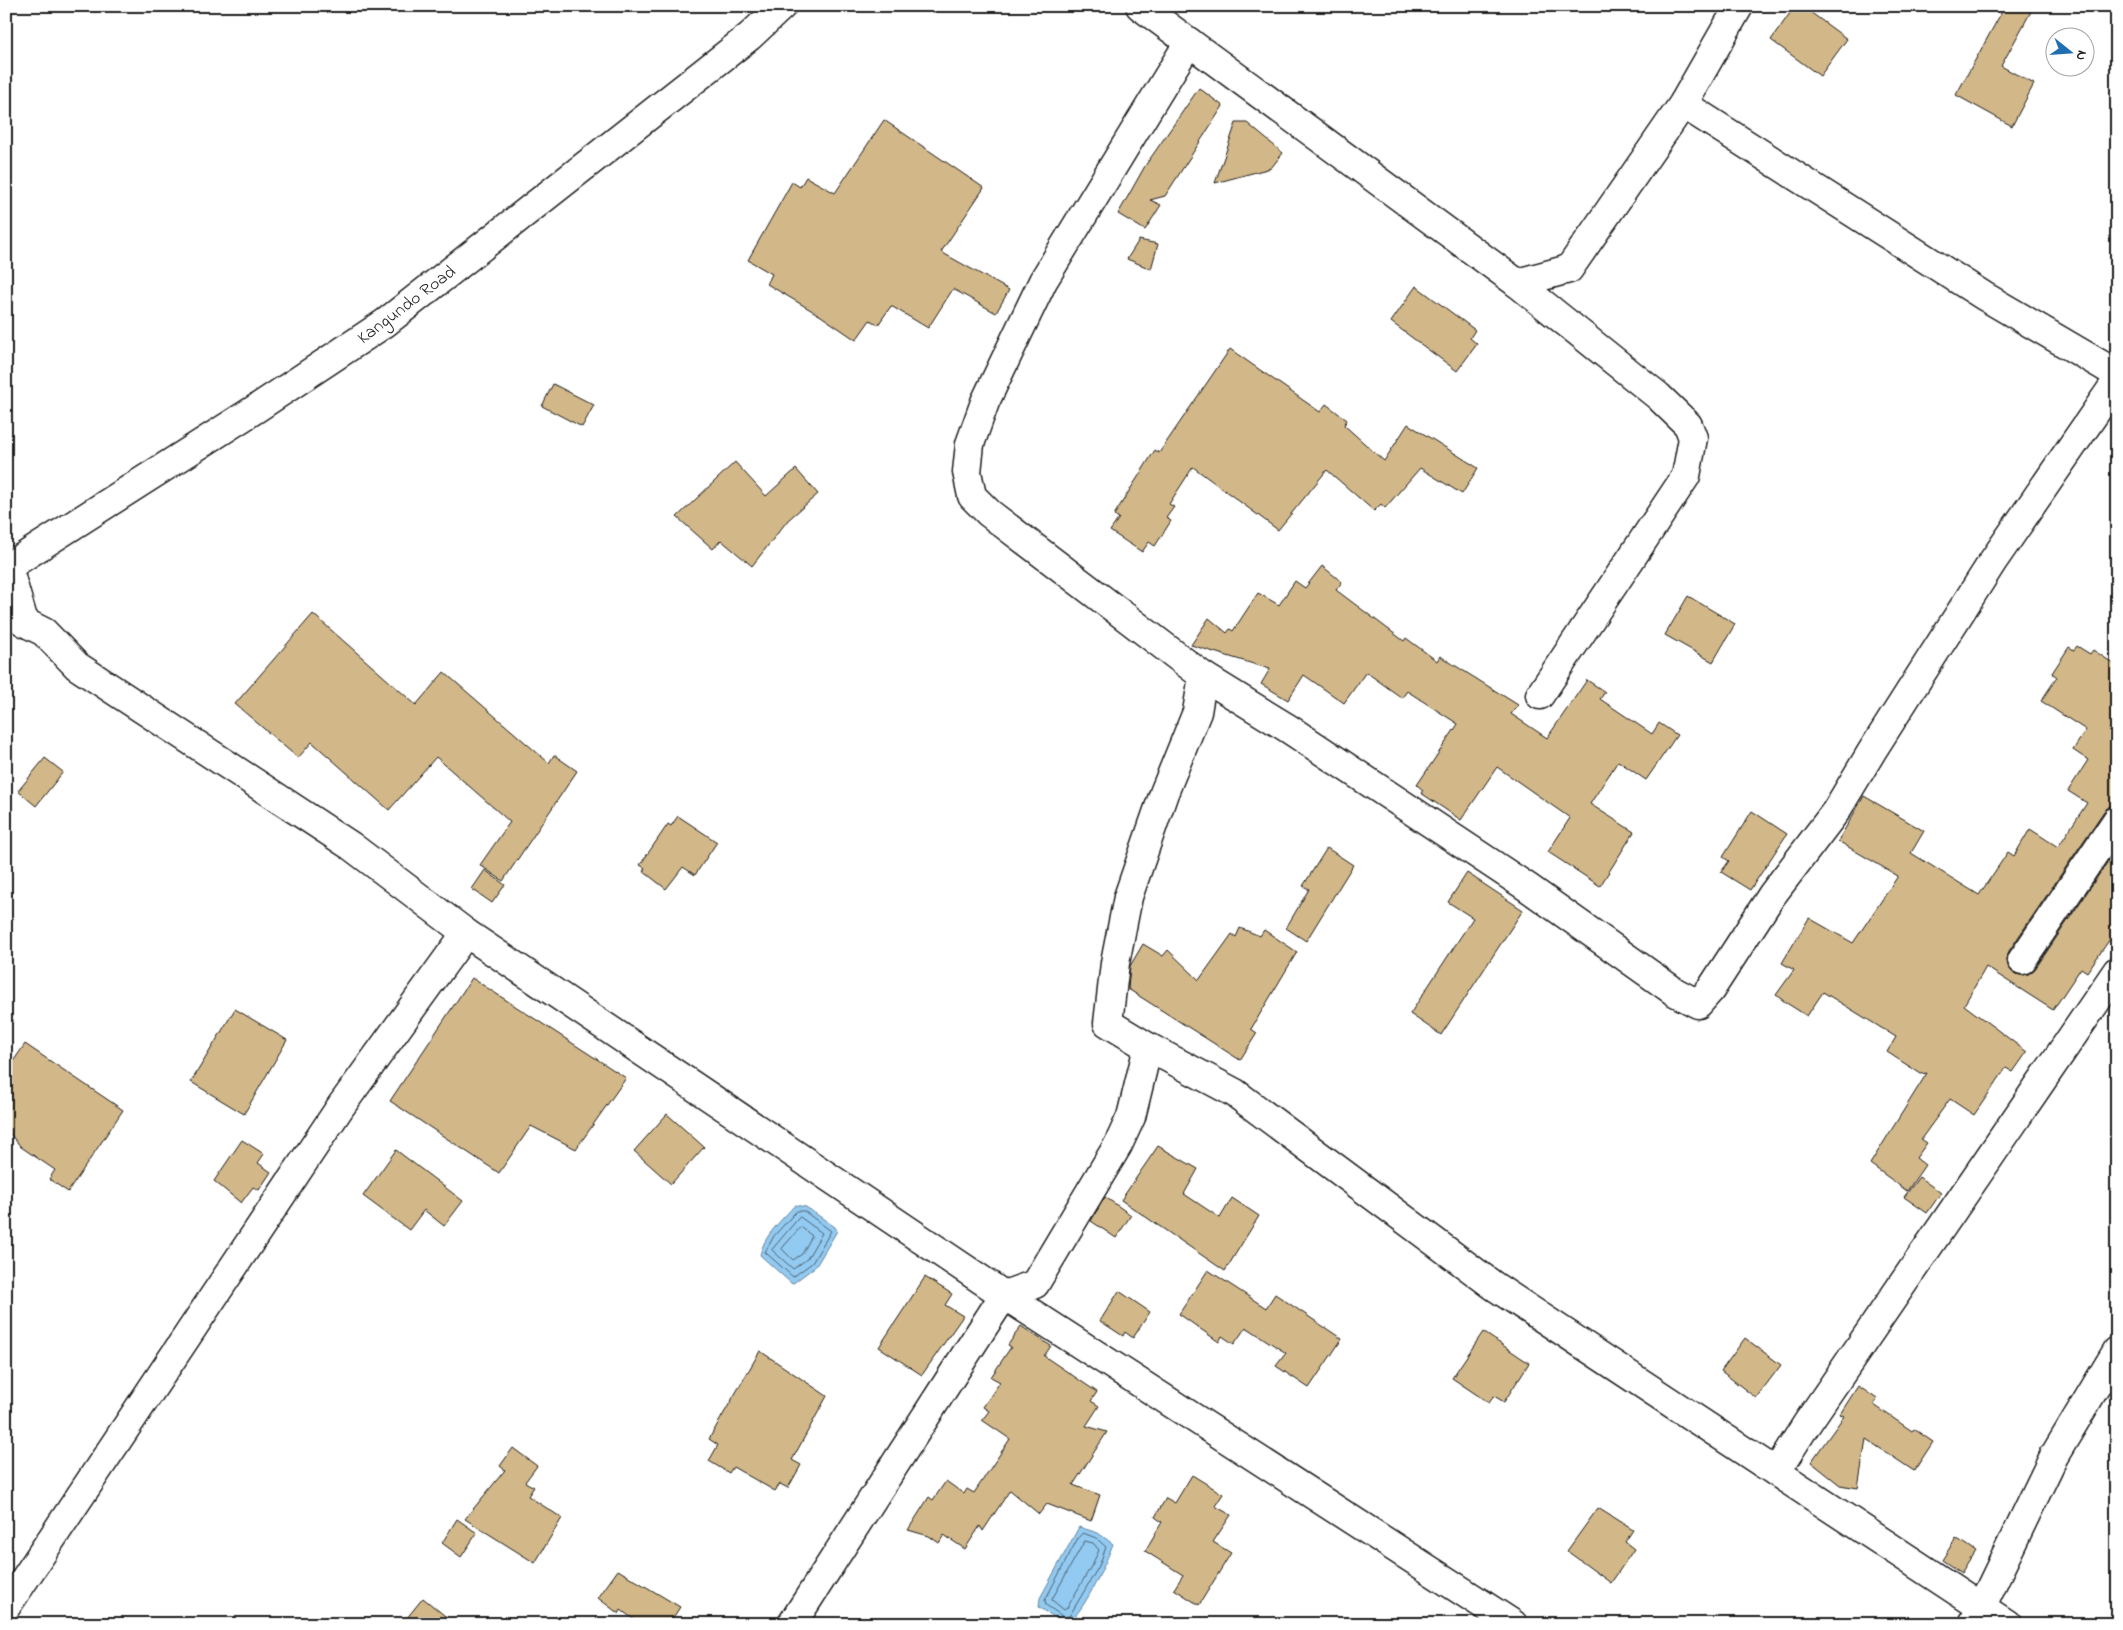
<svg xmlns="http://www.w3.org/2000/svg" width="2123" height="1630" font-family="'Indie Flower',sans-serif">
<rect width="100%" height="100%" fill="#fff"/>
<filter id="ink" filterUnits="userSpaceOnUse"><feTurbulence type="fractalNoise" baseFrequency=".02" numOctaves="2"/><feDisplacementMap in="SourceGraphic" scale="10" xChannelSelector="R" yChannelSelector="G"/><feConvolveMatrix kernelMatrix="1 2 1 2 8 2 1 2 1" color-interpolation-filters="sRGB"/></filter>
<g filter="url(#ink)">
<!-- water -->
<g fill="#93caf1" stroke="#63849c">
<path d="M795,1205L806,1207L835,1227L837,1231L816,1266L792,1284L760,1255C764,1235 782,1220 795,1205Z"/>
<path d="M1079,1527L1098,1533L1113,1544C1106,1562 1082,1618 1065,1624L1039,1607L1040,1598Z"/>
</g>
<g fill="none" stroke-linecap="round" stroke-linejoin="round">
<!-- shore -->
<g stroke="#4c6271" stroke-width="1">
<polygon points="797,1211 804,1211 831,1231 812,1263 793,1277 765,1252 774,1236"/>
<polygon points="800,1217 822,1233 807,1259 793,1269 772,1250"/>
<polygon points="801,1227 812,1236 802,1254 793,1260 782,1249"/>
<polygon points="1083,1533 1096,1538 1106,1547 1099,1566 1070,1615 1065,1618 1046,1605 1045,1600 1078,1538"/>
<polygon points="1085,1541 1093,1543 1099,1550 1093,1563 1067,1608 1064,1610 1052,1600"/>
</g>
</g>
<!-- building -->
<g fill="#d2b788" stroke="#1c1c1c">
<polygon points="1795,6 1802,6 1847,39 1820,76 1771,40"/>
<polygon points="2005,6 2034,6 2001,66 2034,84 2012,126 1956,95"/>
<polygon points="1199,88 1223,106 1165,196 1150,200 1161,205 1145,230 1118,214 1145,166"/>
<polygon points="884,120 984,188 941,252 1009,290 996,313 953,289 928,328 891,306 878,325 870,320 856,340 821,316 767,284 772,274 748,260 792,182 800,187 806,177 835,193"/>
<polygon points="1236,123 1247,123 1283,153 1271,168 1215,183"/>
<polygon points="1139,240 1158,244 1151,269 1127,259"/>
<polygon points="1416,286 1475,330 1470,338 1477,344 1457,371 1391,322"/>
<polygon points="1230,349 1320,412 1326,404 1347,420 1344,425 1384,461 1408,424 1478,468 1462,494 1420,468 1385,508 1381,504 1374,511 1327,470 1278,530 1193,467 1169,504 1174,507 1166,518 1171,521 1155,546 1149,542 1142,552 1110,531 1119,518 1114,515 1155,450 1159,453"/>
<polygon points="553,384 594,405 582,427 542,406"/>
<polygon points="735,462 766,496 796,469 818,494 788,520 752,566 721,540 713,549 677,517"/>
<polygon points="1322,566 1342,582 1336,590 1404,641 1406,638 1437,661 1440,656 1518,705 1511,714 1547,738 1587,680 1605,692 1600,699 1652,734 1659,723 1677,735 1646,780 1618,761 1590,804 1634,832 1600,886 1548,852 1570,818 1497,767 1461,820 1421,793 1423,790 1417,785 1458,724 1407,691 1402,698 1366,672 1344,703 1304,675 1288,700 1261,684 1270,669 1191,645 1209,618 1227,633 1230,629 1233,631 1258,593 1279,605 1295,581 1305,588"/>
<polygon points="1688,596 1735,624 1713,662 1665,635"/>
<polygon points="313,614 416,705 444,672 549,763 554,755 577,771 503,881 480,865 510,822 436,757 389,810 312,742 298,758 235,704"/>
<polygon points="2077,646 2090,654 2093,650 2117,666 2117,805 2110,806 2104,811 2009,951 2007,958 2008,966 2013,973 2020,975 2028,974 2035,969 2117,848 2117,929 2087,972 2081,968 2053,1010 1986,967 1964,1005 2027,1052 2013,1072 2006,1068 1974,1115 1950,1099 1921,1139 1927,1143 1916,1158 1925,1165 1907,1191 1870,1164 1927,1073 1921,1074 1887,1052 1896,1037 1823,992 1807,1016 1785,1002 1776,995 1794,970 1782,963 1809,918 1853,943 1898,876 1838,841 1864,796 1924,831 1911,853 1979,895 2008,852 2014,856 2030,829 2058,847 2087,803 2068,791 2088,760 2073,750 2086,730 2041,701 2057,677 2052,673 2069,647 2074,650"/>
<polygon points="45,758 63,772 36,806 18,791"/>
<polygon points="1752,811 1787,834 1750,890 1721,872 1729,861 1723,857"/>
<polygon points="678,816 717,842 695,875 683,867 666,889 643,871 645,868 640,865 668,824 671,826"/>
<polygon points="1327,848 1353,865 1306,941 1286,928 1309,889 1303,886"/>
<polygon points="485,870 505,885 492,903 472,889"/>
<polygon points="1467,873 1523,910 1441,1035 1410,1014 1473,918 1448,902"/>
<polygon points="1240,928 1260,936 1264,930 1297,952 1251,1029 1257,1033 1240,1060 1128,989 1130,966 1143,944 1163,956 1168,950 1199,980 1232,934 1236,937"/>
<polygon points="472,978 626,1078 576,1149 531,1126 499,1173 390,1101"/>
<polygon points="235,1009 287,1040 244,1114 191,1082"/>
<polygon points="25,1044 123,1110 68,1192 49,1179 55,1170 21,1147 6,1129 6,1072"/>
<polygon points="667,1114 704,1147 671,1184 634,1151"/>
<polygon points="242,1140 264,1154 258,1163 271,1172 259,1190 253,1187 241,1203 214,1181"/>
<polygon points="1158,1146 1198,1169 1184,1194 1220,1218 1232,1198 1259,1216 1225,1271 1121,1200"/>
<polygon points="396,1150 463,1201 444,1226 424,1210 409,1230 363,1196"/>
<polygon points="1919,1177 1941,1193 1927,1213 1904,1197"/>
<polygon points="1105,1197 1131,1215 1116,1238 1091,1221"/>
<polygon points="1208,1270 1266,1308 1275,1294 1342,1339 1309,1388 1276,1366 1286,1353 1246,1327 1234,1344 1222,1336 1219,1342 1179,1314"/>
<polygon points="925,1277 952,1294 945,1305 963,1316 922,1375 879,1347"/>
<polygon points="1119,1291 1150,1312 1133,1338 1125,1332 1123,1336 1100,1321"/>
<polygon points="1021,1326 1051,1346 1044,1356 1097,1392 1091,1401 1099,1406 1086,1426 1107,1432 1073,1485 1100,1495 1091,1521 1047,1504 1039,1514 1010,1490 983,1531 980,1526 965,1549 944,1535 939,1543 929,1536 908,1530 929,1497 933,1500 946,1481 964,1494 967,1489 974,1493 1010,1439 982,1420 989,1411 983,1407 1000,1382 991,1377 1011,1347 1008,1345"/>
<polygon points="1483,1332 1529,1363 1504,1402 1494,1396 1489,1403 1452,1378"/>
<polygon points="1745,1338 1781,1365 1756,1398 1721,1371"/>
<polygon points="760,1351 827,1396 792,1460 801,1465 788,1488 780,1484 775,1491 733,1467 729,1473 709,1461 718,1445 709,1439"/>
<polygon points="1858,1386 1877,1399 1874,1405 1912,1431 1914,1429 1933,1442 1914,1471 1866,1439 1858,1488 1840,1485 1811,1462 1844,1416 1840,1414"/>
<polygon points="513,1448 537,1466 525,1482 534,1487 528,1496 562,1518 535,1563 465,1519 505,1470 500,1466"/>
<polygon points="1192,1475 1223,1494 1215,1506 1231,1515 1213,1542 1231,1553 1199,1605 1174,1589 1183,1575 1145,1551 1162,1522 1155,1517 1166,1498 1175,1503"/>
<polygon points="1598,1508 1633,1530 1625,1542 1634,1549 1611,1583 1567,1551"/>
<polygon points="457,1519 477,1533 461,1557 442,1543"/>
<polygon points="1956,1538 1975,1551 1961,1573 1942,1560"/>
<polygon points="618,1570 680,1607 669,1624 640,1624 621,1610 619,1614 598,1598"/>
<polygon points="423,1598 455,1624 402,1624"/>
</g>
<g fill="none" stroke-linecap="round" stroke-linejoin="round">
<defs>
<g id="minor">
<polyline points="1140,6 1517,283 1658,396 1688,425 1693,438 1686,476 1540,695"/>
<polyline points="1189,42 1043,281 985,402 970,444 967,472 972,496 989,513 1203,676 1289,729 1527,887 1675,992 1698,1004 1711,989 1772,895 1836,811 1872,751 1993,561 2117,381"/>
<polyline points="1683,104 1984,296 2117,374"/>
<polyline points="1517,283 1569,269 1683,104 1739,6"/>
<polyline points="8,567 24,622 44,632 77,666 351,846 466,933 1004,1295 1513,1624"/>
<polyline points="1203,676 1197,712 1164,793 1128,897 1115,963 1108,1023 1148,1047 1235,1093 1494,1286 1776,1472 1806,1425 2117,971"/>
<polyline points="2022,960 2117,820"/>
<polyline points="1776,1472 2007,1624"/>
<polyline points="6,1607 341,1106 466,933"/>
<polyline points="792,1624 1004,1295 1035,1284 1118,1145 1131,1117 1148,1047"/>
<polyline points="1973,1624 2054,1456 2117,1351"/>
</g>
<polyline id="highway" points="6,568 257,408 385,323 750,36 782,6"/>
</defs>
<!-- minor casing -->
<use href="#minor" stroke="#1c1c1c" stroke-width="31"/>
<!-- highway casing -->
<use href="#highway" stroke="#1c1c1c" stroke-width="31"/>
<!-- minor -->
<use href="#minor" stroke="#fff" stroke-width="28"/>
<!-- highway -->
<use href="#highway" stroke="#fff" stroke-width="28"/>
</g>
</g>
<g text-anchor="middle" stroke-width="4" stroke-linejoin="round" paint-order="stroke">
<!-- street labels -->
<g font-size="18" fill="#1c1c1c" stroke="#fff">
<text transform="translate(406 304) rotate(-37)" y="6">Kangundo Road</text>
</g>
</g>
<!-- margin -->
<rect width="2123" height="1630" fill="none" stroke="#fff" stroke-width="25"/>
<rect x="12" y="12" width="2098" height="1605" fill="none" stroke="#1c1c1c" stroke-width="2" filter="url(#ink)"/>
<!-- north arrow -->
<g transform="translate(2070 52) rotate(107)"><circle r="24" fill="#ffffff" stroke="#a4a4a4"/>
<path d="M0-4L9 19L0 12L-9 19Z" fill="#1f6fb2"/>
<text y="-8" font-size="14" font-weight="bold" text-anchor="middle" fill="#1c1c1c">N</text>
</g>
</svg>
